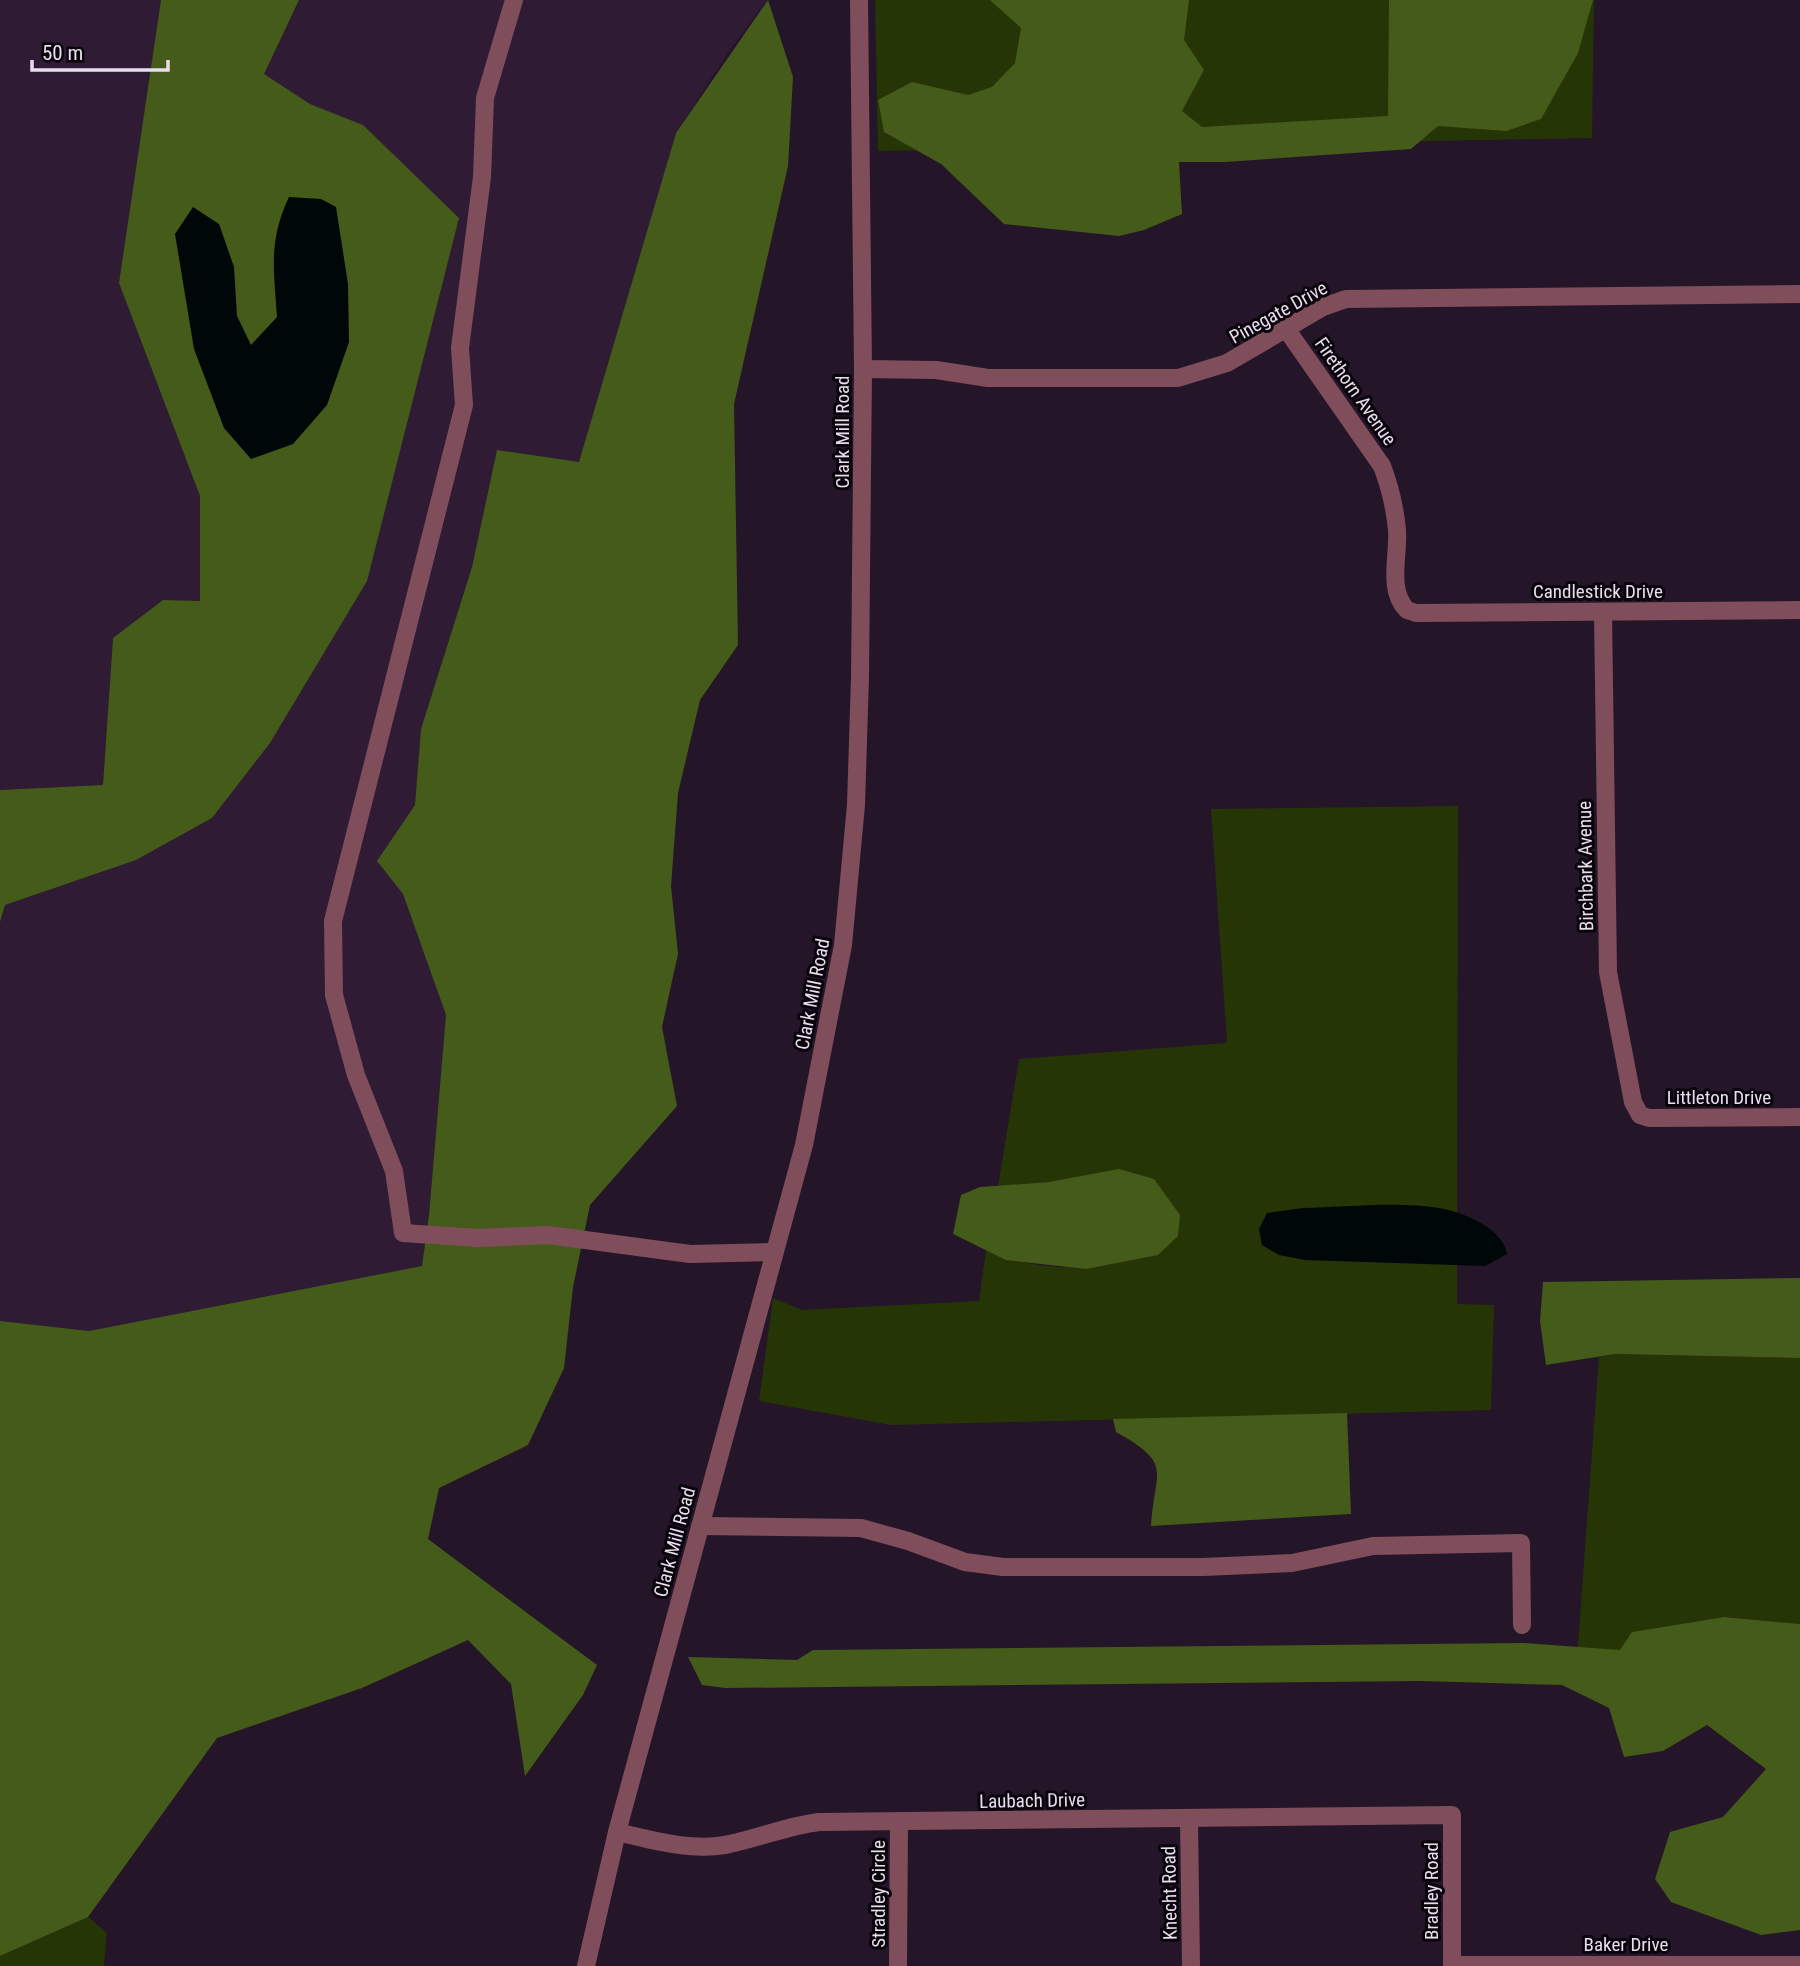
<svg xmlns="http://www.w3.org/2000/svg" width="1800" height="1966" font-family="'Roboto Condensed',sans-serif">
<rect width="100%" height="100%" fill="#251529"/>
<!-- built -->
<g fill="#301b35">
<polygon points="0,0 161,0 119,283 200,496 200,601 163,600 113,638 103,785 0,790"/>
<polygon points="299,0 767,0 728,52 676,133 579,463 497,451 472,567 421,729 415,805 378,861 403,894 446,1015 429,1215 422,1266 89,1331 0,1321 0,922 5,905 136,860 212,818 270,743 367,581 363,125 310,104 263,74"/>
</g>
<!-- green -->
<g fill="#263505">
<polygon points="875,0 1594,0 1592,138 878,151"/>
<path d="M1458,806L1457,1304L1494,1305L1491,1410L891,1425L759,1401L773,1298L802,1310L979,1301L986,1250C1018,1266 1051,1266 1086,1269L1049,1182L998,1186L1019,1059L1227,1043L1211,809Z"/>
<polygon points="1615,1354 1800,1358 1800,1624 1724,1617 1633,1632 1615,1658 1577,1658 1599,1357"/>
<polygon points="88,1917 107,1933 104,1966 0,1966 0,1956"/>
</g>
<!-- forest -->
<g fill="#455b1a">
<polygon points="161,0 299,0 264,74 310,104 363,125 459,218 367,581 270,743 212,818 136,860 5,905 0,922 0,790 103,785 113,638 163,600 200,601 200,496 119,283"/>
<polygon points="768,0 793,77 788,166 734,404 738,645 700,700 678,793 671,886 678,954 662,1027 677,1106 590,1205 573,1287 564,1368 528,1445 439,1488 428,1539 597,1665 583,1695 525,1776 511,1684 468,1640 362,1688 217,1738 88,1917 0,1956 0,1321 89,1331 422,1266 429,1215 446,1015 403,894 377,861 415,805 421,729 472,567 497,450 579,462 676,133"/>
<polygon points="990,0 1189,0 1184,40 1204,70 1182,111 1202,127 1388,116 1389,0 1593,0 1578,53 1541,119 1506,131 1438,126 1411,149 1225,162 1179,162 1182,214 1144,230 1119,236 1004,224 941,164 884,132 878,100 912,82 968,95 992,87 1015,63 1021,28"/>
<polygon points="1119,1169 1154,1179 1180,1215 1178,1236 1158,1255 1086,1269 1006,1260 953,1234 961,1195 980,1187 1049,1182"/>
<polygon points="1800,1278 1800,1358 1615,1354 1546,1365 1540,1321 1543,1282"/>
<path d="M1347,1413L1351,1514L1151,1526C1154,1470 1175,1465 1116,1432L1113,1419Z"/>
<polygon points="1724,1617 1800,1624 1800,1930 1761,1935 1671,1902 1655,1879 1670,1832 1723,1817 1766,1769 1707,1725 1663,1751 1624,1757 1609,1708 1562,1685 1421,1681 725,1688 702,1685 688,1657 797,1660 813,1650 1523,1643 1620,1650 1632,1632"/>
</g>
<!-- water -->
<g fill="#000708">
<path d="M289,197L321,199L336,207L348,284L349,342L327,405L293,444L251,459L224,428L194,349L175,234L193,207L219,224L234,267L237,316L251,345L277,317C274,270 268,241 289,197Z"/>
<path d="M1303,1208C1343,1207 1400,1201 1439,1208C1463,1212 1503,1228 1507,1254L1485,1266L1305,1260L1279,1255L1262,1245L1259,1229L1267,1213Z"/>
</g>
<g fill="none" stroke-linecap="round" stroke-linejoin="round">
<!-- minor -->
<g stroke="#804e5b" stroke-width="18">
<polyline points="514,0 485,98 482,177 460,348 464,405 333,921 334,995 356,1075 394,1171 403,1233 478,1238 548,1235 690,1254 774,1252"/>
<path d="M1287,330L1382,466C1390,487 1395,508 1397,530C1399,556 1387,590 1407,610L1416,613L1800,610"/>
<polyline points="863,369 936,370 988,378 1178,378 1227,363 1323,307 1346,299 1800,294"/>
<polyline points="1603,612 1608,972 1633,1102 1640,1115 1649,1118 1800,1117"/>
<polyline points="700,1526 861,1528 908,1541 965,1562 1003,1567 1203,1567 1292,1563 1373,1546 1521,1543 1522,1625"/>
<polyline points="1189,1819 1191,1966"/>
<path d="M617,1832C652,1840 689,1851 725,1845C757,1839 786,1826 819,1822L1452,1815V1966"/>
<polyline points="1452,1965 1800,1965"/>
<polyline points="586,1966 617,1832 804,1145 843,945 856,805 860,677 863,369 859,0"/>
<polyline points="898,1966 899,1823"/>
</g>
</g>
<g text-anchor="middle" stroke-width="6" stroke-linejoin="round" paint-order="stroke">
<!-- street labels -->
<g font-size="19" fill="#e9deec" stroke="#0a040c">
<text transform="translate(1278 312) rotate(-29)" y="7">Pinegate Drive</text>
<text transform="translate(1356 391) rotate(55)" y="7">Firethorn Avenue</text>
<text transform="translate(842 432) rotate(-90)" y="7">Clark Mill Road</text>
<text x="1598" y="598">Candlestick Drive</text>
<text transform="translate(1585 866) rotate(-91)" y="7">Birchbark Avenue</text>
<text transform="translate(812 994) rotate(-79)" y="7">Clark Mill Road</text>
<text x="1719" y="1104">Littleton Drive</text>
<text transform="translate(674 1542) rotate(-75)" y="7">Clark Mill Road</text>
<text transform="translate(1032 1800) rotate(-1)" y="7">Laubach Drive</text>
<text transform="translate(1431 1891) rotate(-90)" y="7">Bradley Road</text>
<text transform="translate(1169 1893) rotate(-91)" y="7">Knecht Road</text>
<text transform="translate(878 1894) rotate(-90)" y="7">Stradley Circle</text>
<text x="1626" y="1951">Baker Drive</text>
</g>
</g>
<!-- scale -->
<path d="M32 60v10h136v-10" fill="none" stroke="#e9deec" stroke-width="3.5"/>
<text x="42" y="60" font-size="21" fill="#e9deec" stroke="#0a040c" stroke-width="5" paint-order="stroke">50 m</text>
</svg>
